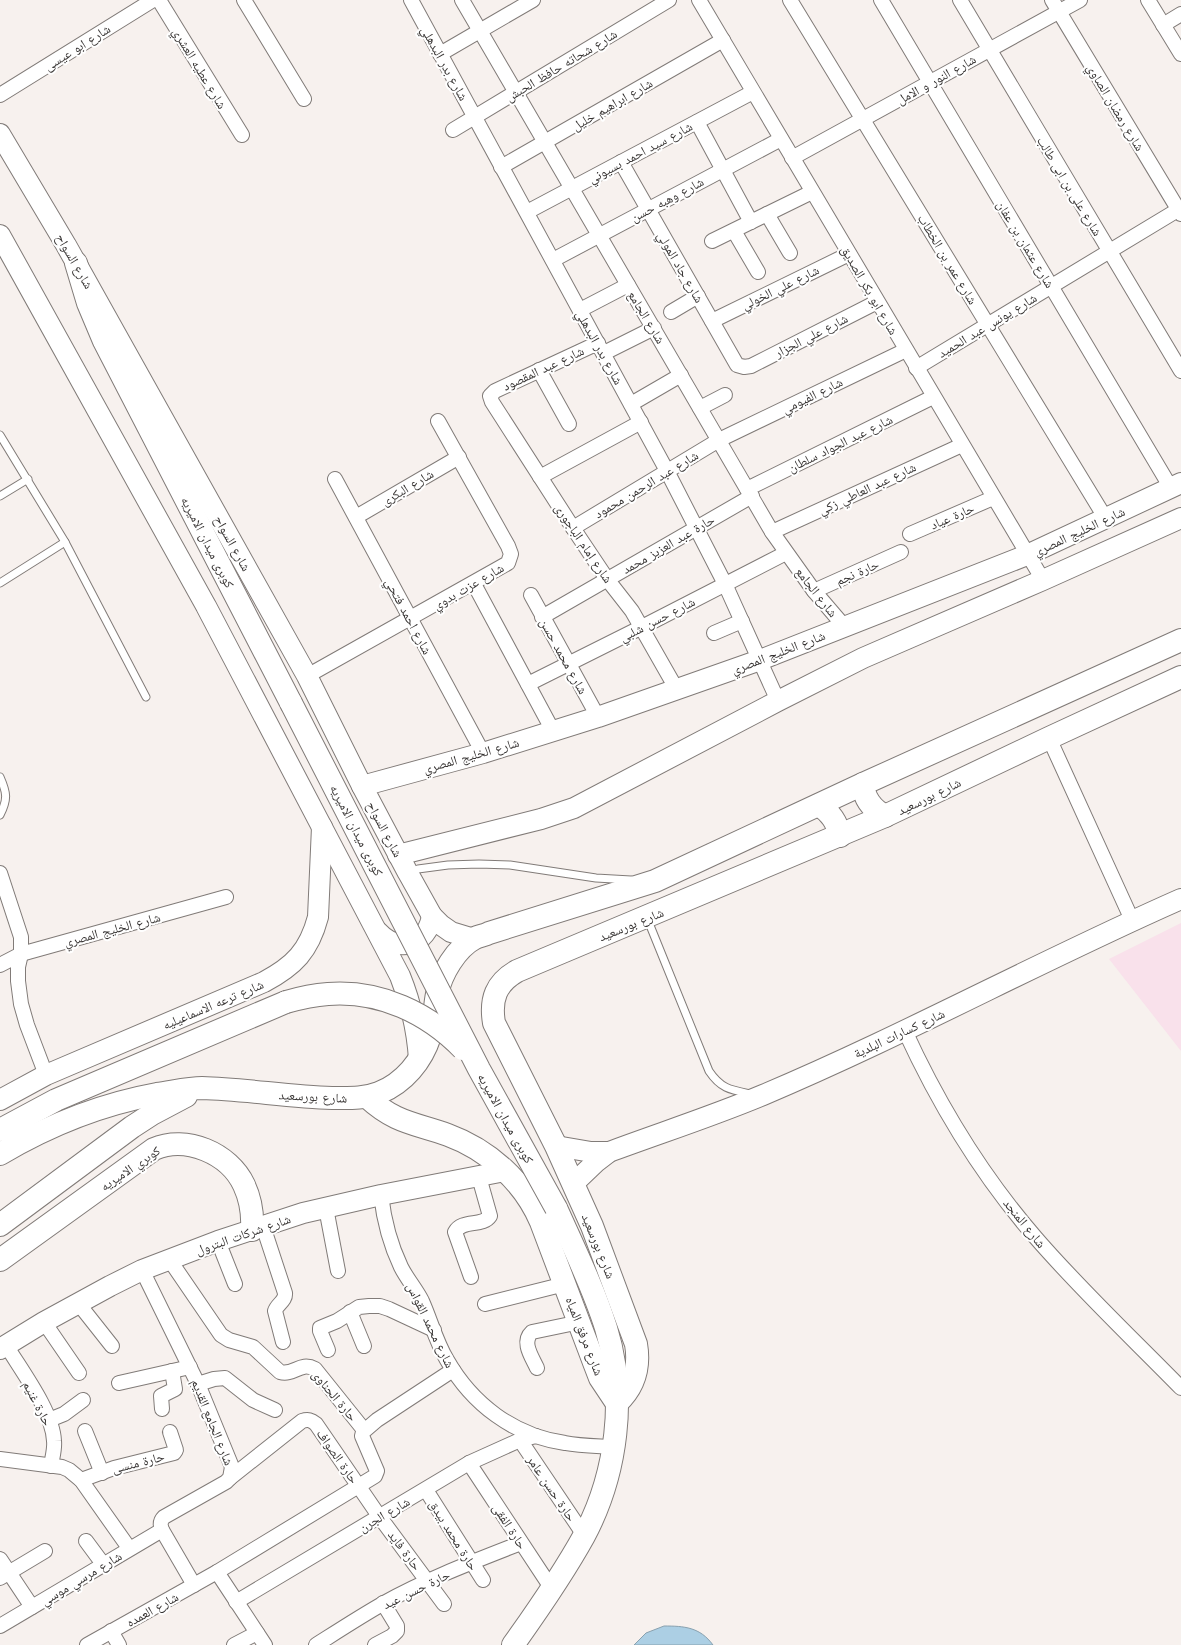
<svg xmlns="http://www.w3.org/2000/svg" width="1181" height="1645" font-family="'Work Sans','Noto Naskh Arabic',sans-serif">
<rect width="100%" height="100%" fill="#f7f1ee"/>
<!-- industrial -->
<polygon fill="#f9e1eb" points="1181,923 1181,1051 1109,959"/>
<!-- water -->
<path fill="#accfe4" stroke="#89a1af" d="M664,1626C684,1626 700,1627 713,1645H634L646,1633Z"/>
<g fill="none" stroke-linecap="round" stroke-linejoin="round">
<defs>
<g id="lane">
<polyline points="0,435 65,542 146,697"/>
<polyline points="0,496 28,479"/>
<polyline points="0,583 65,542"/>
<path d="M0,777C7,793 8,799 0,815"/>
<polyline points="409,873 418,869 448,865 479,864 510,865 596,878 631,880"/>
<path d="M647,918L709,1071C721,1089 731,1090 751,1094"/>
</g>
<g id="street">
<polyline points="159,0 242,135"/>
<polyline points="244,0 304,99"/>
<polyline points="411,0 667,471 725,584 778,701"/>
<polyline points="462,0 772,532 814,591 844,626"/>
<polyline points="699,0 1043,580"/>
<polyline points="790,0 1106,519"/>
<polyline points="881,0 1171,488"/>
<polyline points="960,0 1181,371"/>
<polyline points="1052,0 1181,214"/>
<polyline points="1148,0 1181,54"/>
<polyline points="1163,25 1181,14"/>
<polyline points="440,54 533,0"/>
<polyline points="0,95 153,0"/>
<polyline points="697,122 751,222"/>
<polyline points="453,130 669,0"/>
<polyline points="792,158 1080,0"/>
<polyline points="621,162 737,365 744,367 751,366 877,302"/>
<polyline points="501,167 723,40"/>
<polyline points="527,212 753,92"/>
<polyline points="767,214 790,253"/>
<polyline points="734,231 758,272"/>
<polyline points="712,241 812,192"/>
<polyline points="553,260 781,139"/>
<polyline points="580,310 628,285"/>
<polyline points="671,312 698,296"/>
<polyline points="712,321 849,254"/>
<polyline points="598,343 495,391 490,396 492,402 573,528 607,579 632,611 677,690"/>
<polyline points="604,353 654,328"/>
<polyline points="916,368 1181,208"/>
<polyline points="539,370 569,424"/>
<polyline points="631,404 681,375"/>
<polyline points="700,408 725,395"/>
<polyline points="540,477 641,422"/>
<polyline points="335,479 483,753"/>
<polyline points="747,489 933,397"/>
<polyline points="356,517 459,457"/>
<polyline points="573,528 719,440 906,350"/>
<polyline points="772,532 962,445"/>
<polyline points="910,534 993,498"/>
<polyline points="474,584 553,731"/>
<polyline points="814,591 901,552"/>
<polyline points="531,595 598,717"/>
<polyline points="542,617 752,496"/>
<polyline points="714,633 742,621"/>
<polyline points="307,676 508,563 511,554 508,546 438,421"/>
<polyline points="528,684 642,627 786,553"/>
<polyline points="1049,738 1132,920"/>
<polyline points="0,873 21,937 21,954 18,967 18,981 21,1004 27,1025 46,1075"/>
<polyline points="0,965 21,954 226,897"/>
<path d="M905,1031C939,1105 982,1176 1036,1238C1081,1290 1132,1338 1181,1388"/>
<path d="M381,1195C384,1221 390,1244 401,1267C407,1279 416,1289 422,1301C431,1321 436,1342 447,1360C472,1404 514,1436 565,1443C580,1446 597,1446 613,1447"/>
<polyline points="326,1208 338,1271"/>
<path d="M263,1226L285,1293C286,1301 277,1304 275,1311L283,1342"/>
<polyline points="218,1241 235,1284"/>
<path d="M169,1259L221,1335L229,1340L253,1347L280,1372C294,1376 300,1361 315,1369L364,1430"/>
<path d="M142,1270L198,1384L232,1467L230,1478L226,1482L164,1517C160,1521 160,1525 162,1530L194,1585"/>
<path d="M471,1277L455,1232C462,1219 483,1227 490,1216L479,1177"/>
<polyline points="78,1303 112,1346"/>
<polyline points="485,1304 565,1284"/>
<polyline points="350,1312 364,1346"/>
<polyline points="44,1322 79,1373"/>
<path d="M6,1345C21,1370 53,1412 54,1441C55,1449 52,1458 51,1466"/>
<polyline points="328,1350 320,1331 320,1328 337,1321 359,1307 369,1306 380,1306 389,1309 434,1330"/>
<path d="M537,1368C532,1357 521,1342 532,1332L580,1322"/>
<polyline points="119,1383 190,1367"/>
<polyline points="198,1384 214,1379 225,1378 253,1400 275,1410"/>
<polyline points="162,1409 161,1396 175,1389 172,1371"/>
<polyline points="49,1420 64,1414 83,1400"/>
<polyline points="85,1431 102,1473"/>
<polyline points="520,1440 584,1535"/>
<polyline points="0,1459 62,1467 69,1470 81,1480 129,1548"/>
<polyline points="469,1463 552,1589"/>
<path d="M230,1478L302,1421C308,1419 311,1420 316,1424L379,1516L444,1604"/>
<polyline points="81,1480 114,1468 174,1453 176,1450 170,1432"/>
<polyline points="426,1490 483,1580"/>
<polyline points="86,1541 103,1564"/>
<polyline points="0,1559 32,1607"/>
<polyline points="217,1572 265,1645"/>
<polyline points="0,1578 45,1551"/>
<polyline points="236,1602 469,1463 520,1440 536,1436"/>
<polyline points="0,1626 162,1530"/>
<polyline points="111,1631 119,1645"/>
<polyline points="87,1645 217,1572 375,1476 377,1471 362,1436 363,1432 377,1420 453,1370"/>
<polyline points="234,1645 257,1633"/>
<path d="M316,1645C338,1631 361,1616 384,1603C427,1579 475,1561 521,1543"/>
<polyline points="375,1645 392,1636 397,1631 397,1626 383,1603"/>
</g>
<g id="secondary">
<polyline points="0,134 66,245 307,676 362,786 408,873 432,916 441,925 451,932 474,939"/>
<path d="M0,235L206,606L400,976C411,1003 417,1030 419,1059"/>
<polyline points="362,786 483,753 598,717 760,660 1027,555 1181,483"/>
<polyline points="398,855 541,819 574,808 778,701 863,658 1043,580 1181,518"/>
<path d="M378,932C398,954 427,945 432,916"/>
<path d="M0,1100L46,1075L264,982C294,966 309,951 318,917L322,827"/>
<polyline points="556,1146 591,1152 609,1152"/>
<path d="M573,1184L596,1162L609,1152C660,1133 713,1116 763,1095C905,1035 1040,961 1181,899"/>
<polyline points="0,1349 44,1322 110,1286 142,1270 218,1241 303,1213 381,1195 505,1171"/>
</g>
<g id="primary">
<polyline points="76,263 88,303 104,341 291,703"/>
<path d="M863,784C864,799 872,809 885,816"/>
<path d="M819,805C831,813 837,822 840,836"/>
<path d="M367,1097C395,1123 414,1123 448,1135C489,1150 524,1182 541,1222L595,1365L600,1378L616,1402"/>
<polyline points="0,1130 56,1100 286,1002"/>
<path d="M0,1154C49,1125 102,1104 157,1094C172,1092 188,1088 202,1088C245,1089 289,1097 332,1098C348,1098 364,1099 379,1093C404,1083 422,1061 430,1036C435,1023 434,1008 437,994C441,974 456,948 475,938C480,936 485,935 489,933L655,881L863,784L1181,640"/>
<polyline points="0,1225 132,1127 152,1114 186,1096"/>
<path d="M0,1260L154,1149C186,1135 229,1153 244,1185C251,1200 253,1214 252,1230"/>
<path d="M617,1403C634,1387 640,1367 636,1344L592,1226L556,1146L494,1023C490,999 496,983 517,971L885,816L1049,738L1181,677"/>
<path d="M513,1645C538,1610 563,1574 584,1536C617,1474 627,1396 606,1328C594,1289 573,1246 556,1208"/>
</g>
</defs>
<!-- lane casing -->
<use href="#lane" stroke="#817b78" stroke-width="9"/>
<!-- street casing -->
<use href="#street" stroke="#817b78" stroke-width="16"/>
<!-- secondary casing -->
<use href="#secondary" stroke="#817b78" stroke-width="22"/>
<!-- primary casing -->
<use href="#primary" stroke="#817b78" stroke-width="24"/>
<!-- lane -->
<use href="#lane" stroke="#fff" stroke-width="7"/>
<!-- street -->
<use href="#street" stroke="#fff" stroke-width="14"/>
<!-- secondary -->
<use href="#secondary" stroke="#fff" stroke-width="20"/>
<!-- primary -->
<use href="#primary" stroke="#fff" stroke-width="22"/>
<defs>
<g id="primary-bridge">
<polyline points="291,703 479,1069 556,1208"/>
<path d="M286,1002C300,998 314,995 328,994C380,990 428,1013 463,1049"/>
</g>
</defs>
<!-- primary-bridge casing -->
<use href="#primary-bridge" stroke="#817b78" stroke-width="24" stroke-linecap="butt"/>
<!-- primary-bridge -->
<use href="#primary-bridge" stroke="#fff" stroke-width="22"/>
</g>
<g text-anchor="middle" stroke-width="4" stroke-linejoin="round" paint-order="stroke">
<!-- street labels -->
<g font-size="13" fill="#383534" stroke="#fff">
<text transform="translate(77 47) rotate(-32)" y="5">شارع ابو عيسى</text>
<text transform="translate(445 63) rotate(61)" y="5">شارع بدر البدهلي</text>
<text transform="translate(561 65) rotate(-31)" y="5">شارع شحاته حافظ الحبش</text>
<text transform="translate(200 68) rotate(59)" y="5">شارع عطيه العشري</text>
<text transform="translate(936 79) rotate(-29)" y="5">شارع النور و الامل</text>
<text transform="translate(612 104) rotate(-30)" y="5">شارع ابراهيم خليل</text>
<text transform="translate(1116 107) rotate(59)" y="5">شارع رمضان الصاوي</text>
<text transform="translate(640 152) rotate(-28)" y="5">شارع سيد احمد بسيوني</text>
<text transform="translate(1070 186) rotate(59)" y="5">شارع على بن ابى طالب</text>
<text transform="translate(667 199) rotate(-28)" y="5">شارع وهبه حسن</text>
<text transform="translate(1026 244) rotate(59)" y="5">شارع عثمان بن عفان</text>
<text transform="translate(948 259) rotate(59)" y="5">شارع عمر بن الخطاب</text>
<text transform="translate(75 261) rotate(60)" y="5">شارع السواح</text>
<text transform="translate(681 267) rotate(60)" y="5">شارع جاد المولي</text>
<text transform="translate(780 287) rotate(-26)" y="5">شارع علي الخولي</text>
<text transform="translate(870 290) rotate(60)" y="5">شارع ابو بكر الصديق</text>
<text transform="translate(647 317) rotate(59)" y="5">شارع الجامع</text>
<text transform="translate(987 325) rotate(-31)" y="5">شارع يونس عبد الحميد</text>
<text transform="translate(811 335) rotate(-27)" y="5">شارع علي الجزار</text>
<text transform="translate(600 347) rotate(61)" y="5">شارع بدر البدهلي</text>
<text transform="translate(543 368) rotate(-25)" y="5">شارع عبد المقصود</text>
<text transform="translate(812 395) rotate(-26)" y="5">شارع الفيومي</text>
<text transform="translate(840 443) rotate(-26)" y="5">شارع عبد الجواد سلطان</text>
<text transform="translate(646 484) rotate(-31)" y="5">شارع عبد الرحمن محمود</text>
<text transform="translate(407 487) rotate(-31)" y="5">شارع البكرى</text>
<text transform="translate(867 488) rotate(-25)" y="5">شارع عبد العاطي زكي</text>
<text transform="translate(952 516) rotate(-23)" y="5">حارة عياد</text>
<text transform="translate(1079 531) rotate(-25)" y="5">شارع الخليج المصري</text>
<text transform="translate(208 542) rotate(63)" y="5">كوبرى ميدان الاميريه</text>
<text transform="translate(233 543) rotate(61)" y="5">شارع السواح</text>
<text transform="translate(584 543) rotate(56)" y="5">شارع إمام الباجورى</text>
<text transform="translate(668 544) rotate(-30)" y="5">حارة عبد العزيز محمد</text>
<text transform="translate(857 572) rotate(-24)" y="5">حارة نجم</text>
<text transform="translate(468 586) rotate(-30)" y="5">شارع عزت بدوي</text>
<text transform="translate(817 592) rotate(52)" y="5">شارع الجامع</text>
<text transform="translate(409 616) rotate(62)" y="5">شارع احمد فتحي</text>
<text transform="translate(657 619) rotate(-27)" y="5">شارع حسن شلبي</text>
<text transform="translate(778 652) rotate(-21)" y="5">شارع الخليج المصري</text>
<text transform="translate(564 656) rotate(61)" y="5">شارع محمد حسن</text>
<text transform="translate(471 755) rotate(-16)" y="5">شارع الخليج المصري</text>
<text transform="translate(929 796) rotate(-26)" y="5">شارع بورسعيد</text>
<text transform="translate(385 829) rotate(62)" y="5">شارع السواح</text>
<text transform="translate(357 830) rotate(63)" y="5">كوبرى ميدان الاميريه</text>
<text transform="translate(631 924) rotate(-22)" y="5">شارع بورسعيد</text>
<text transform="translate(112 929) rotate(-15)" y="5">شارع الخليج المصري</text>
<text transform="translate(213 1004) rotate(-23)" y="5">شارع ترعه الاسماعيليه</text>
<text transform="translate(899 1033) rotate(-25)" y="5">شارع كسارات البلدية</text>
<text transform="translate(313 1096) rotate(3)" y="5">شارع بورسعيد</text>
<text transform="translate(506 1118) rotate(61)" y="5">كوبرى ميدان الاميريه</text>
<text transform="translate(130 1168) rotate(-34)" y="5">كوبري الاميريه</text>
<text transform="translate(1025 1223) rotate(51)" y="5">شارع المنجد</text>
<text transform="translate(243 1234) rotate(-19)" y="5">شارع شركات البترول</text>
<text transform="translate(599 1246) rotate(68)" y="5">شارع بورسعيد</text>
<text transform="translate(431 1325) rotate(64)" y="5">شارع محمد القواس</text>
<text transform="translate(585 1336) rotate(69)" y="5">شارع مرفق المياه</text>
<text transform="translate(335 1395) rotate(50)" y="5">حارة الحناوى</text>
<text transform="translate(38 1403) rotate(63)" y="5">حارة غنيم</text>
<text transform="translate(213 1422) rotate(68)" y="5">شارع الجامع القديم</text>
<text transform="translate(338 1456) rotate(55)" y="5">حارة الصواف</text>
<text transform="translate(138 1462) rotate(-14)" y="5">حارة منسى</text>
<text transform="translate(552 1488) rotate(56)" y="5">حارة حسن عامر</text>
<text transform="translate(384 1514) rotate(-30)" y="5">شارع الجرن</text>
<text transform="translate(510 1526) rotate(57)" y="5">حارة الفقى</text>
<text transform="translate(454 1535) rotate(58)" y="5">حارة محمد بيدق</text>
<text transform="translate(405 1550) rotate(53)" y="5">حارة فايد</text>
<text transform="translate(81 1578) rotate(-31)" y="5">شارع مرسي موسي</text>
<text transform="translate(416 1589) rotate(-26)" y="5">حارة حسن عيد</text>
<text transform="translate(152 1609) rotate(-29)" y="5">شارع العمده</text>
</g>
</g>
</svg>
